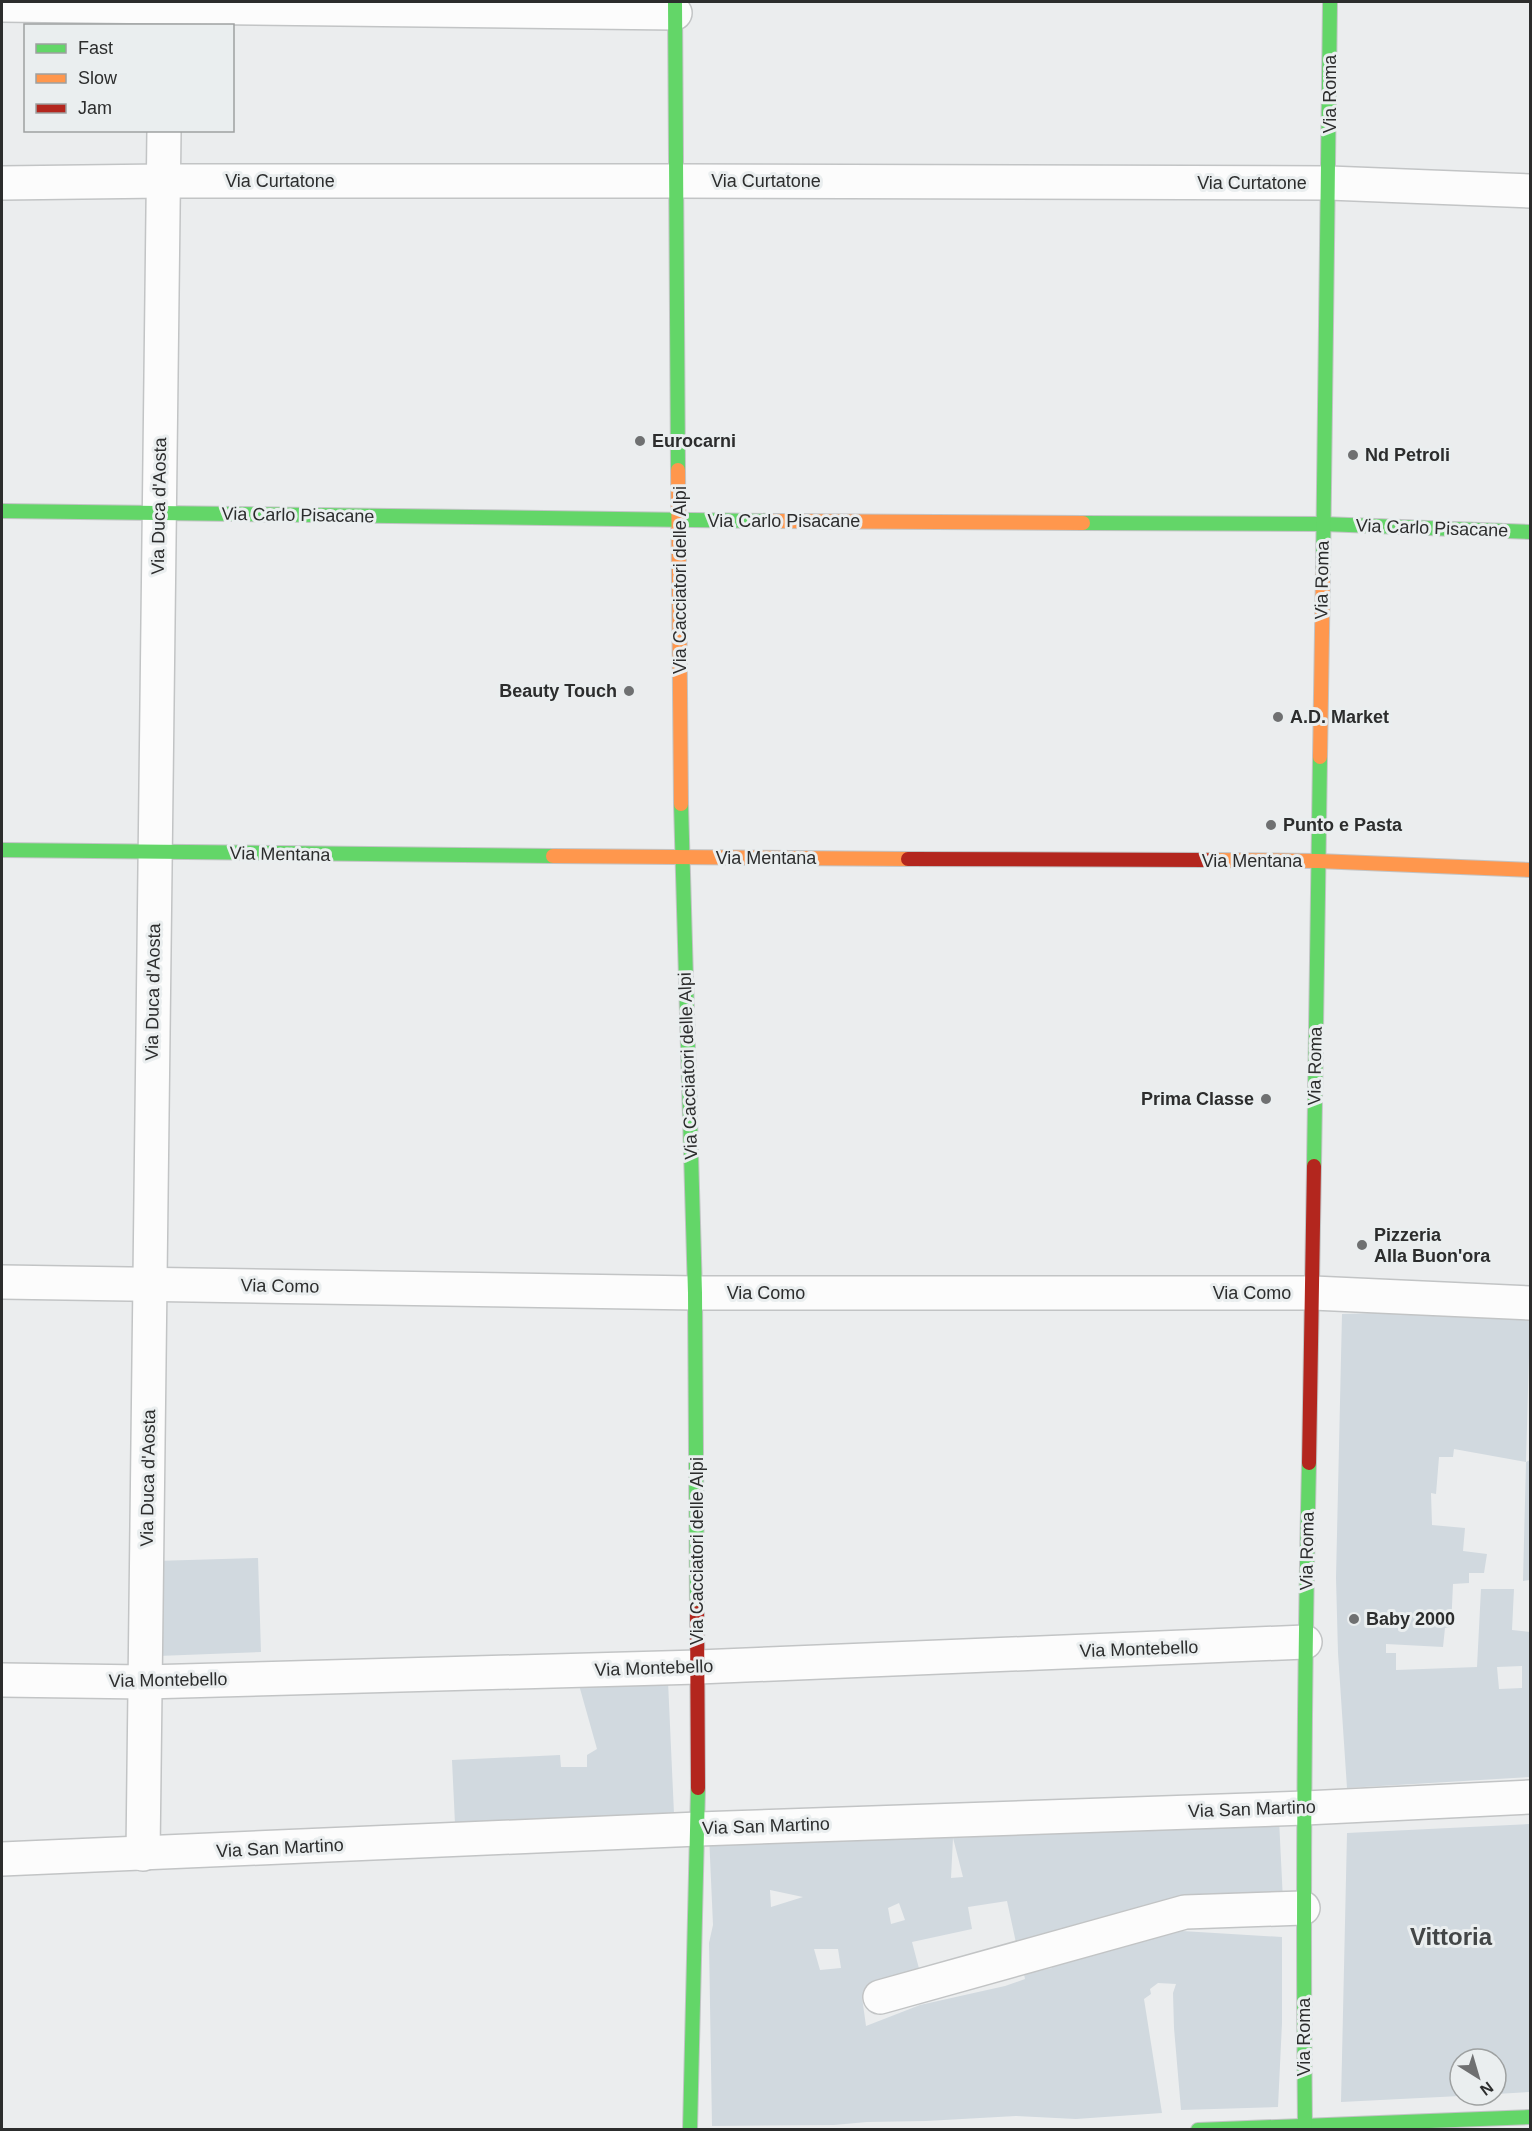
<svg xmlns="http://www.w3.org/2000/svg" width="1532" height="2131" font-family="Helvetica,sans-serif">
<rect width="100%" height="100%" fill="#ebedee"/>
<!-- building -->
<g fill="#d1d9df" fill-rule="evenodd">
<path d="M1444,1311L1530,1319L1526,1462L1454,1449L1453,1457H1439L1436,1494L1431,1493L1432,1525L1465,1528L1463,1551L1487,1554L1484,1573H1469V1583L1453,1584L1451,1628H1445L1443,1647L1386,1644V1653H1396V1670L1477,1667L1481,1589H1514L1512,1630L1530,1632V1777L1347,1788L1338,1653L1336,1578L1342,1314ZM1522,1666V1688L1499,1689L1497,1667Z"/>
<polygon points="1530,1460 1530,1580 1523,1581 1526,1462"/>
<polygon points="258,1558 261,1652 158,1656 155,1561"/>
<polygon points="668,1681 674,1814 455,1824 452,1760 560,1755 561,1767 587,1767 587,1755 597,1749 579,1685"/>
<path d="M1279,1819L1283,1901L1018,1952L1007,1901L968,1907L972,1929L912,1942L922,1980L862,1997L866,2026L920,2005L1005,1986L1025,1979L1024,1974L1052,1968V1964L1182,1931L1282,1937V2023L1278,2107L1181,2110L1174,2028L1173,1993L1176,1984L1158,1983L1150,1989L1151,1994L1144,1999L1162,2113L1076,2119L1016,2116L926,2121L867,2122L834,2125L712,2126L709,1943L713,1925L709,1835L919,1836L953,1838ZM953,1838L963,1877L951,1878ZM770,1890L803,1897L771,1907ZM899,1903L905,1920L891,1924L888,1908ZM814,1949H838L841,1968L820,1970Z"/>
<polygon points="1530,1824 1530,2092 1496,2094 1496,2059 1460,2059 1460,2096 1341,2102 1347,1833"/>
</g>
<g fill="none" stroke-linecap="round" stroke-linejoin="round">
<defs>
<g id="street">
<polyline points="2,5 675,13"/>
<polyline points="2,183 163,181 678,181 1329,183 1530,191"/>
<polyline points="2,1282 695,1293 1313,1293 1530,1303"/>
<polyline points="2,1680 145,1682 698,1667 1305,1642"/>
<polyline points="143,1854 164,130"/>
<polyline points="2,1859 698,1829 1305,1808 1530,1797"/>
<polyline points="880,1997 1185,1912 1303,1908"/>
</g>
<g id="fast">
<polyline points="675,2 678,470"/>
<polyline points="2,511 773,521"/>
<polyline points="1083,523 1323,524 1530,532"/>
<polyline points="1323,569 1330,2"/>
<polyline points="681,804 695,1293 697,1613"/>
<polyline points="2,850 553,856"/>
<polyline points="1314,1166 1320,757"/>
<polyline points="690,2130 698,1788"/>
<polyline points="1198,2130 1530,2117"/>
<path d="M1305,2130C1303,1908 1304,1686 1309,1463"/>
</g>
<g id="slow">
<polyline points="678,470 681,804"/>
<polyline points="773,521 1083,523"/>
<polyline points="1320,757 1323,569"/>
<polyline points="553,856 908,859"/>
<polyline points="1206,860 1318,861 1530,870"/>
</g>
<g id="jam">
<polyline points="908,859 1206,860"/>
<polyline points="1309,1463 1314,1166"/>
<polyline points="697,1613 698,1788"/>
</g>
</defs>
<!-- street casing -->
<use href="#street" stroke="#c2c4c5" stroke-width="36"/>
<!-- fast casing -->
<use href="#fast" stroke="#c2c4c5" stroke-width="16"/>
<!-- slow casing -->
<use href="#slow" stroke="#c2c4c5" stroke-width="16"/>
<!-- jam casing -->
<use href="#jam" stroke="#c2c4c5" stroke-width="16"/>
<!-- street -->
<use href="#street" stroke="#fcfcfc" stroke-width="33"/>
<!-- fast -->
<use href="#fast" stroke="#63d668" stroke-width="14"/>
<!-- slow -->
<use href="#slow" stroke="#ff974d" stroke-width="14"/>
<!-- jam -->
<use href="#jam" stroke="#b3261e" stroke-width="14"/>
</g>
<!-- markers -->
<g fill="#6f7071" stroke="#eaeeef" stroke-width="2">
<circle cx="640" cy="441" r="6"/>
<circle cx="1353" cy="455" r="6"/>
<circle cx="629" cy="691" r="6"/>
<circle cx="1278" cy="717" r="6"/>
<circle cx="1271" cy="825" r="6"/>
<circle cx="1266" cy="1099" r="6"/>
<circle cx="1362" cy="1245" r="6"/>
<circle cx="1354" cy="1619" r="6"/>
</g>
<g text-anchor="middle" stroke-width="6" stroke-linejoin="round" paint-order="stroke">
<!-- street labels -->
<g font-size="18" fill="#2c2d2d" stroke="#eaeeef">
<text transform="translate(1330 94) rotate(-90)" y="6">Via Roma</text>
<text x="280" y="187">Via Curtatone</text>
<text x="766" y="187">Via Curtatone</text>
<text x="1252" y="189">Via Curtatone</text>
<text transform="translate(159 506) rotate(-89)" y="6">Via Duca d'Aosta</text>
<text transform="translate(298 515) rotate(1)" y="6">Via Carlo Pisacane</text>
<text x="784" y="527">Via Carlo Pisacane</text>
<text transform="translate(1432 528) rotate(2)" y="6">Via Carlo Pisacane</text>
<text transform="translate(680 580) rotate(-90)" y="6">Via Cacciatori delle Alpi</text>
<text transform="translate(1322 580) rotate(-89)" y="6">Via Roma</text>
<text transform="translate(280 854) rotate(1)" y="6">Via Mentana</text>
<text x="766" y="864">Via Mentana</text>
<text x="1252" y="867">Via Mentana</text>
<text transform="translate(153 992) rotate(-89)" y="6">Via Duca d'Aosta</text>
<text transform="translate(688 1066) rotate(-92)" y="6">Via Cacciatori delle Alpi</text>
<text transform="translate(1315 1066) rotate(-89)" y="6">Via Roma</text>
<text transform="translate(280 1286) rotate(1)" y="6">Via Como</text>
<text x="766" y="1299">Via Como</text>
<text x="1252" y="1299">Via Como</text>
<text transform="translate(148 1478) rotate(-89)" y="6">Via Duca d'Aosta</text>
<text transform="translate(697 1551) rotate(-90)" y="6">Via Cacciatori delle Alpi</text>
<text transform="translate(1307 1551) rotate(-89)" y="6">Via Roma</text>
<text transform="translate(1139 1649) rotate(-2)" y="6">Via Montebello</text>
<text transform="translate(654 1668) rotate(-2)" y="6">Via Montebello</text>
<text transform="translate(168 1680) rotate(-1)" y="6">Via Montebello</text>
<text transform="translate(1252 1809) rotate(-2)" y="6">Via San Martino</text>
<text transform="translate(766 1826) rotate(-2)" y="6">Via San Martino</text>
<text transform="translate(280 1848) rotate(-3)" y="6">Via San Martino</text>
<text transform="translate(1304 2037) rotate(-90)" y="6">Via Roma</text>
</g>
<!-- poi labels -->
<g font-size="18" font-weight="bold" fill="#2c2d2d" stroke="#eaeeef" text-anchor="start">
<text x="652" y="447">Eurocarni</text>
<text x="1365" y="461">Nd Petroli</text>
<text x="617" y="697" text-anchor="end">Beauty Touch</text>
<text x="1290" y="723">A.D. Market</text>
<text x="1283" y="831">Punto e Pasta</text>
<text x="1254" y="1105" text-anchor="end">Prima Classe</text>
<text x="1374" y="1241">Pizzeria<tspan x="1374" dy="21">Alla Buon'ora</tspan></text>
<text x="1366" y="1625">Baby 2000</text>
</g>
<!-- district labels -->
<g font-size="24" font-weight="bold" fill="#434647" stroke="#eaeeef">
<text x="1451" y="1945">Vittoria</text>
</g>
</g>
<!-- border -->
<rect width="1532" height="2131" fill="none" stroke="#2c2d2d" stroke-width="6"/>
<!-- legend -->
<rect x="24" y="24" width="210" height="108" fill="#eaeeef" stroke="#9ea1a1" stroke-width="1.5"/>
<rect x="36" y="44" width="30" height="9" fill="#63d668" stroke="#9ea1a1" stroke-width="1.5"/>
<text x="78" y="54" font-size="18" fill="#2c2d2d">Fast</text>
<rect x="36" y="74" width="30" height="9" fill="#ff974d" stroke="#9ea1a1" stroke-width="1.5"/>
<text x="78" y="84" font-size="18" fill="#2c2d2d">Slow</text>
<rect x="36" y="104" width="30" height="9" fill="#b3261e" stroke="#9ea1a1" stroke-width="1.5"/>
<text x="78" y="114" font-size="18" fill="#2c2d2d">Jam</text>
<!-- north arrow -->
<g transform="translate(1478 2077) rotate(143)"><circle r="28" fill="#eaeeef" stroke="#9ea1a1" stroke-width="1.5"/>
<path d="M0-4.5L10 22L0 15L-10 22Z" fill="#6f7071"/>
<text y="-9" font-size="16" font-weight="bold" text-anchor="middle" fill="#2c2d2d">N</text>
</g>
</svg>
